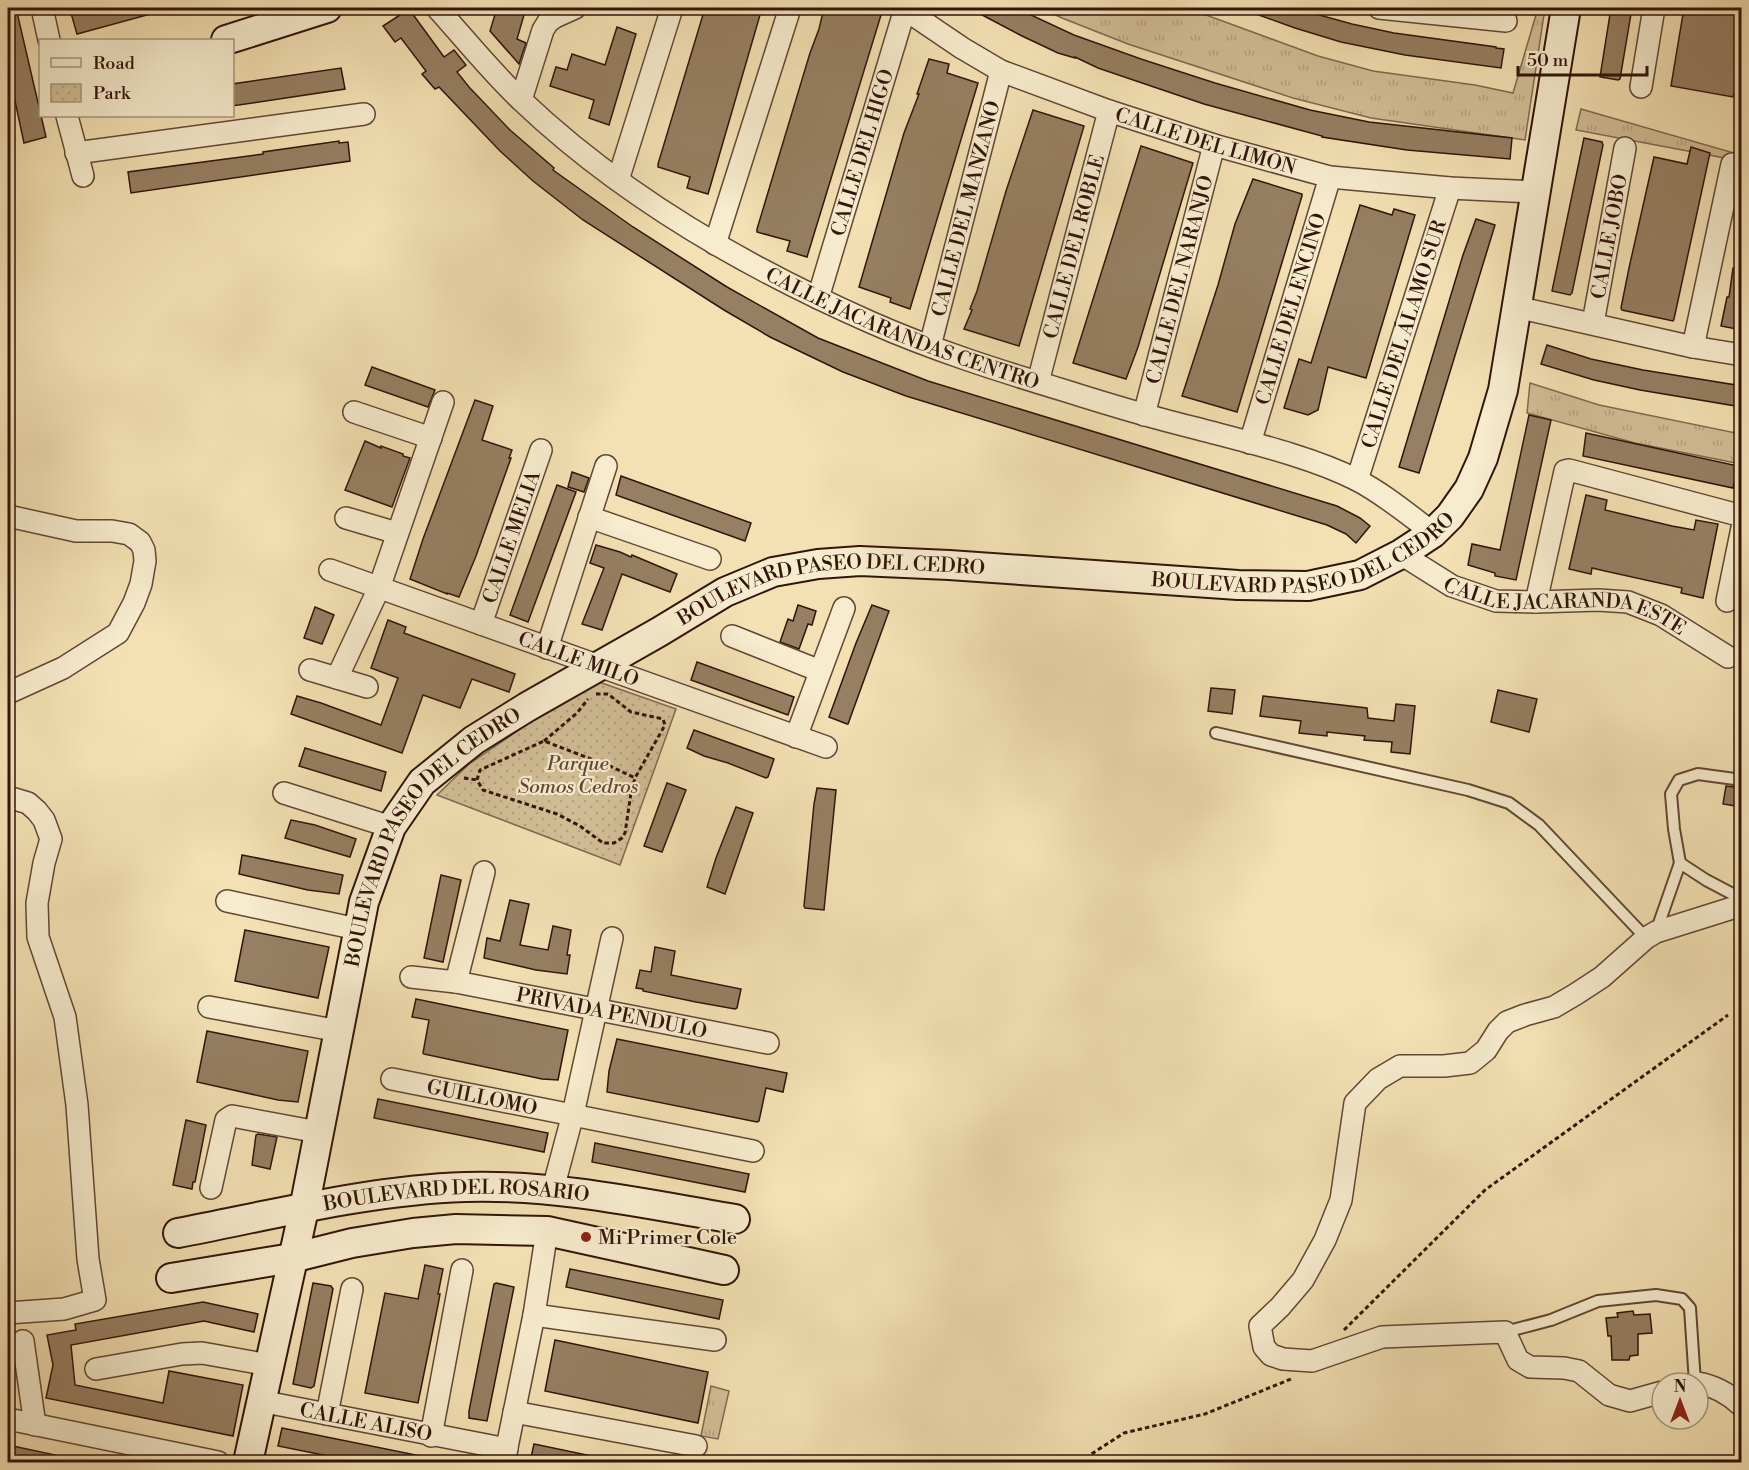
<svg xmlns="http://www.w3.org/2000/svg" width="1749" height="1470" font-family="'Libre Bodoni',serif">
<defs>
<pattern id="grass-tufts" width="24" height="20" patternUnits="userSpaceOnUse" patternTransform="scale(1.5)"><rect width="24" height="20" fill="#d2be96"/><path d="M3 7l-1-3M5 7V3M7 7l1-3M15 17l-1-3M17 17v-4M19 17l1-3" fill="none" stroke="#b5a280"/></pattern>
<pattern id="park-dots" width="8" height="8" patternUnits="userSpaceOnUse" patternTransform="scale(1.5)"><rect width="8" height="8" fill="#d2be96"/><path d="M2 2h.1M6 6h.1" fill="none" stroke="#b5a280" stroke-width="1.8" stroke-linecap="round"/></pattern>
</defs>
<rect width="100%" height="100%" fill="#f3e1b3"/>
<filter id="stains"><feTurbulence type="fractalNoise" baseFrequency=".00333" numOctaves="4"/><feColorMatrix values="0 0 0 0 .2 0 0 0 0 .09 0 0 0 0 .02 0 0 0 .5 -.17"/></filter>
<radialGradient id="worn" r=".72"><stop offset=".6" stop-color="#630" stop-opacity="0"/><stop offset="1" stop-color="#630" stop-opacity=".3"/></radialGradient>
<!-- grass -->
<g fill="url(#grass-tufts)" stroke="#826950" stroke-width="1.5">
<polygon points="1041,8 1187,8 1318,56 1373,71 1475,85 1513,93 1538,8 1545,8 1525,140 1371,118 1293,98 1128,44 1062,18"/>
<polygon points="1581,109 1741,155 1741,161 1576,130"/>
<polygon points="1530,383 1599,405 1741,434 1741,464 1635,443 1527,413"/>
<polygon points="711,1386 729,1391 718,1439 701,1436"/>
</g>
<!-- park -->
<polygon fill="url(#park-dots)" stroke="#826950" stroke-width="1.5" points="599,682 676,709 620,865 437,795 469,764 535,719"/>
<!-- building -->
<g fill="#967f62" stroke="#32140a" stroke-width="1.5">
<polygon points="8,8 16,8 46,137 24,143 8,68"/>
<polygon points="93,8 158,8 158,12 77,34 71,13"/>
<polygon points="497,8 526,8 517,39 526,43 519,64 490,31"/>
<polygon points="705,8 762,8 708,194 687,188 690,177 658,167 658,164"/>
<polygon points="824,8 855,8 881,15 807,257 787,251 790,241 757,232 757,229 810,53 819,29"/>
<polygon points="969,8 1016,8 1074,35 1141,59 1215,83 1310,110 1369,122 1512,138 1510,159 1407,150 1322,137 1322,136 1204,104 1098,68 1075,57 1075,58 1058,53 1022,36"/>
<polygon points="1242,8 1294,8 1352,24 1394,33 1496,47 1496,48 1504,49 1501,68 1405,55 1341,42 1295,28 1242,9"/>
<polygon points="1611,8 1632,8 1620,79 1618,80 1600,77"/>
<polygon points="1684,8 1742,8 1742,60 1733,97 1671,86"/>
<polygon points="409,9 444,57 454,50 466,65 457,72 469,87 510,130 554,168 553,170 633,227 727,287 818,338 928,381 1337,506 1360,518 1370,526 1356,543 1346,534 1327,525 906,396 843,372 770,337 724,310 583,220 533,181 500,151 439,87 435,89 422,74 426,71 401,38 395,42 383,26"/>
<polygon points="617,27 636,34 609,125 589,118 594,100 550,86 556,67 567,70 572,54 605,65"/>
<polygon points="929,59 949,64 947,73 978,83 910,309 890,302 891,298 859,287 904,133 919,94 917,94"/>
<polygon points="341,68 345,89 232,106 232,84"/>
<polygon points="1033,110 1084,126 1019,346 964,329 972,310 970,309 977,291 1006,191"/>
<polygon points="1584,138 1602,142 1603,145 1572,293 1570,295 1552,291"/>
<polygon points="339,141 339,143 348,142 350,161 131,193 128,172 263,154 263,152"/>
<polygon points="1141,146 1193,163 1138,347 1126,379 1073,363"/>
<polygon points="1691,147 1710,153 1674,319 1673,321 1622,310 1621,308 1629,268 1654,157 1687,164"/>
<polygon points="1253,179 1302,194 1302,196 1237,412 1182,396 1218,285 1235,224"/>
<polygon points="1360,205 1392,215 1394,209 1415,215 1366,378 1328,367 1318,410 1308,415 1284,408 1299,359 1311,363"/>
<polygon points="1476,219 1495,225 1419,473 1399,467 1463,255"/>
<polygon points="1733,268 1742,269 1742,330 1721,326 1727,297 1729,297"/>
<polygon points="1547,345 1591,359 1643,370 1742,386 1742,407 1640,390 1594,380 1541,364"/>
<polygon points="372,367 435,390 428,407 365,385"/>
<polygon points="475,400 493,406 482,440 512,450 509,458 511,458 476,556 459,597 447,593 447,594 410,579 423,539"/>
<polygon points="1529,415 1551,420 1516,580 1495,576 1495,573 1468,565 1472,544 1500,550"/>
<polygon points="1586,433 1738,466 1733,488 1583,456"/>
<polygon points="365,441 381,448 381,446 403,454 403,456 410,458 392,507 345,490"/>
<polygon points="572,472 589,478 584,492 568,487"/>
<polygon points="621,476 751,523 745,541 616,495"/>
<polygon points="557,485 576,492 528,622 510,615"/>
<polygon points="1586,495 1607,500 1605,510 1672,526 1694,530 1696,520 1718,524 1703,598 1681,593 1682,588 1605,571 1592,568 1591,574 1569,569"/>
<polygon points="596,545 620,552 631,557 632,555 677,574 670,592 622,574 602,630 582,624 604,568 590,563"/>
<polygon points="798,605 816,611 812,625 808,624 799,649 780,642 788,619 793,621"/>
<polygon points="872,605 889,611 848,724 847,724 829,717 856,643"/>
<polygon points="315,607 334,615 322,644 304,638"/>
<polygon points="388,620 406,627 404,633 515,674 509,692 472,679 460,708 423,695 402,753 291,714 297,696 321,703 381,725 398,678 371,668"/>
<polygon points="697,662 794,697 788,715 691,680"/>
<polygon points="1211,688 1235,690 1232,714 1208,711"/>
<polygon points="1498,690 1537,699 1529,732 1491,722"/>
<polygon points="1263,696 1367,708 1368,718 1394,721 1396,704 1415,706 1410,754 1391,752 1392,742 1364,740 1365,736 1327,732 1327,736 1299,733 1301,721 1260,716"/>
<polygon points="694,730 774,759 768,777 766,778 728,763 704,756 687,748"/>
<polygon points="305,748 386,772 381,791 299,766"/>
<polygon points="667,783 686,790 662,852 644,846"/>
<polygon points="1726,786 1742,788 1742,807 1723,804"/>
<polygon points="817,788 836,790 824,910 805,908 804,906 814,804"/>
<polygon points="736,807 753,813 725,894 707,887 716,858"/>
<polygon points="291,820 315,825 356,839 350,857 285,838"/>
<polygon points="242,855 343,875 339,894 308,890 239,874"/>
<polygon points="441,875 461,880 443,962 424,958"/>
<polygon points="510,900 529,904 520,945 548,950 553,926 571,930 567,955 570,955 567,974 536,970 484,958 487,938 500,941"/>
<polygon points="245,930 329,947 318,998 235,981"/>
<polygon points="655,947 675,951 671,975 741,989 737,1008 735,1009 696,1002 643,991 643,989 636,988 640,970 651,972"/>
<polygon points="416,999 568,1030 558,1080 542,1079 424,1054 423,1053 429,1020 412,1017"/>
<polygon points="207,1031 308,1051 298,1102 278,1100 197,1082"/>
<polygon points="617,1039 787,1073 783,1092 766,1088 759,1121 757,1122 607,1092 609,1071"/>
<polygon points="378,1099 548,1133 544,1152 374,1118"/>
<polygon points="186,1120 206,1125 195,1182 193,1182 192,1189 173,1185"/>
<polygon points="258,1134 277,1137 270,1169 252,1165 256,1135"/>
<polygon points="595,1143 749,1174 745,1192 592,1162"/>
<polygon points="425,1265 443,1269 438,1294 440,1294 438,1305 418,1403 365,1393 385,1293 418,1299"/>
<polygon points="570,1269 723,1300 719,1319 566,1287"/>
<polygon points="313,1283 331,1286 333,1289 314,1386 311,1388 293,1384"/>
<polygon points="496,1283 514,1287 487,1421 469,1418 469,1411 494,1284"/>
<polygon points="203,1302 258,1314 254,1332 204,1321 71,1345 75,1385 163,1403 169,1371 243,1385 233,1436 46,1398 53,1365 47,1335 76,1330 75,1324"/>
<polygon points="1633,1311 1634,1315 1650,1314 1652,1333 1638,1334 1638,1355 1630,1356 1629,1360 1612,1360 1611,1336 1608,1336 1606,1318 1618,1317 1617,1313"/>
<polygon points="555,1340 708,1372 698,1423 545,1391"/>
<polygon points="282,1428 421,1456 420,1462 358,1462 278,1446"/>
<polygon points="534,1444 592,1456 591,1462 530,1462"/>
<polygon points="8,1445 60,1456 59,1462 8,1462"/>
</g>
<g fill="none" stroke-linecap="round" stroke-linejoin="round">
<defs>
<g id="lane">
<polyline points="1216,733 1468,790 1509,803 1539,825 1646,938"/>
<polyline points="1680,863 1674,829 1671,794 1679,780 1698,774 1742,780"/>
<polyline points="1656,932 1680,863 1706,880 1742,899"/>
<polyline points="1505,1332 1551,1320 1598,1301 1656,1295 1682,1299 1690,1308 1695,1383"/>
</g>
<g id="street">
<polyline points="42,8 49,40"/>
<path id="s1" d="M437,8C465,39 492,73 522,101C622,196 745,267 870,322C933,350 1000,371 1066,391C1110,405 1154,418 1199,429C1248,442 1312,457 1357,480C1384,494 1409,515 1433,533"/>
<path id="s2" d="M903,8L962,48L1001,71L1109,111L1214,145L1330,177L1450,188L1534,192"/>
<polyline points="1379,8 1506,21"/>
<polyline points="1641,87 1654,8"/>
<polyline points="521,100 543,30 548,22 555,17 575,8"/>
<polyline points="67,116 83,176"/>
<polyline points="76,153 364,114"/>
<polyline points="618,180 672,8"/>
<polyline points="715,244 790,8"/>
<path id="s3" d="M818,298L905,9"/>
<polyline points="1516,307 1693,347 1742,355"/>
<path id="s4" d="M1593,323L1625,148"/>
<path id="s5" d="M930,346L1001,71"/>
<polyline points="1693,347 1732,164"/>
<path id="s6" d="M1038,382L1109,111"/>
<polyline points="354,412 431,438"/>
<path id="s7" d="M1144,415L1214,145"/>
<path id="s8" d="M1250,443L1330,177"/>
<path id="s9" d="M1357,480L1450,188"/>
<polyline points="8,516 76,531 112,531 129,534 140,542 144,550 145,561 141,584 134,603 118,633 63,668 8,693"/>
<polyline points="589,517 710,559"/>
<polyline points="346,518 397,533"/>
<path id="s10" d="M1401,554L1452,586L1496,601L1536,602L1598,600L1628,602L1661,615L1728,657"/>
<path id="s11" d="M330,570L826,747"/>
<polyline points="1727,601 1742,528"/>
<polyline points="1536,602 1565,471 1569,470 1742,516"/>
<path id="s12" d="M481,624L541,450"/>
<polyline points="732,636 820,671"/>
<polyline points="547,648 606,466"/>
<polyline points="310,670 367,687"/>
<polyline points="337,678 379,588 443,402"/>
<polyline points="796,737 844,608"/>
<polyline points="284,793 391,827"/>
<polyline points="8,797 28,803 37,811 44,820 51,839 44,863 37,903 38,937 65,1017 77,1105 88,1259 95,1300 64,1309 8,1313"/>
<polyline points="227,901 357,929"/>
<path id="s13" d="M411,977L456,982L768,1043"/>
<polyline points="456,982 484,872"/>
<polyline points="209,1007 339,1031"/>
<path id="s14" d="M392,1079L753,1151"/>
<polyline points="211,1188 226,1120 232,1116 318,1132"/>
<polyline points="553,1189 573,1114 612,938"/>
<polyline points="534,1315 715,1340"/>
<polyline points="23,1341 35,1425"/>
<polyline points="96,1369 182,1354 202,1353 269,1365"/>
<path d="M1698,1383C1716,1386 1729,1394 1742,1406"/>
<polyline points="1662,1392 1630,1401 1609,1395 1579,1371 1564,1368 1530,1367 1518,1360 1505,1332 1382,1337 1312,1361 1283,1359 1271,1355 1264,1347 1260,1326 1280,1307 1303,1280 1325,1240 1341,1200 1355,1103 1378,1079 1400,1066 1444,1066 1470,1063 1486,1050 1498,1031 1507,1022 1525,1015 1554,1007 1576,994 1602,977 1646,938 1656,932 1742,905"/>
<path id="s15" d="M260,1401L507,1449"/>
<polyline points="514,1412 696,1446"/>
<polyline points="327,1414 352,1289"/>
<polyline points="8,1419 218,1462"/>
<polyline points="431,1436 462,1270"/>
<polyline points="504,1462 534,1315 547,1231"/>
</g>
<g id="secondary">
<polyline points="226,40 327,8"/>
<path id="s16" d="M178,1233C272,1215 370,1190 465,1187C556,1184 646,1204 735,1219"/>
<polyline points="171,1278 292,1258 352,1243 413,1233 456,1229 547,1231 724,1270"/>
<path id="s17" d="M248,1462L304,1209L364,902L391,827L422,782L474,740L527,707L659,632L725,592L773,572L818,564L860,561L949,565L1238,585L1308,586L1360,575L1401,554L1433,533L1450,516L1469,489L1483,458L1503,390L1566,8"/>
</g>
</defs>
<!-- lane casing -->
<use href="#lane" stroke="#624734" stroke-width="14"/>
<!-- street casing -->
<use href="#street" stroke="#624734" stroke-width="24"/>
<!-- secondary casing -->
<use href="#secondary" stroke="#32140a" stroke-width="32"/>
<!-- path -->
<g stroke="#32140a" stroke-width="3" stroke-dasharray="4.5 3" stroke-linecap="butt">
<polyline points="596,694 608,694 631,712 663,719 665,725 635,778 631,793 625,833 622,838 614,843 603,843 580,826 557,814 483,790 477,780 480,770 544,741 612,767 635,778"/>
<polyline points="544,741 577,713 588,699"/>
<polyline points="464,778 477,780"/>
<polyline points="1344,1330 1485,1190 1728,1015"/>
<polyline points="1079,1462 1124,1433 1205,1414 1291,1379"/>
</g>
<!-- lane -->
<use href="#lane" stroke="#f7ecce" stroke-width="10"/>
<!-- street -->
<use href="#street" stroke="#f7ecce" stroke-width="21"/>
<!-- secondary -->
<use href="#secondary" stroke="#f7ecce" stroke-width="28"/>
</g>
<!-- markers -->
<circle fill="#8f2418" stroke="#f7ecce" stroke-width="2" cx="586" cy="1237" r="6"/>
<g text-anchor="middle" stroke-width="4.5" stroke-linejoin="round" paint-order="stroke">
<!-- street labels -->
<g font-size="20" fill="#32140a" stroke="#f7ecce">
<text dy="7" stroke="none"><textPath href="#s2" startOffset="333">CALLE DEL LIMÓN</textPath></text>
<text dy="7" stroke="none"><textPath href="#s3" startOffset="152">CALLE DEL HIGO</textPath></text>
<text dy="7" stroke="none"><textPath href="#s5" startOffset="142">CALLE DEL MANZANO</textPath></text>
<text dy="7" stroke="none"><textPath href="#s4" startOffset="88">CALLE JOBO</textPath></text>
<text dy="7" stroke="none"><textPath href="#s6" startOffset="140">CALLE DEL ROBLE</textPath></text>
<text dy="7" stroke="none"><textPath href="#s7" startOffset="140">CALLE DEL NARANJO</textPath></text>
<text dy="7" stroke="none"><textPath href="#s8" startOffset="140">CALLE DEL ENCINO</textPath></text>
<text dy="7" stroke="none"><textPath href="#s1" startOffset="573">CALLE JACARANDAS CENTRO</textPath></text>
<text dy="7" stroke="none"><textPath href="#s9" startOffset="153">CALLE DEL ÁLAMO SUR</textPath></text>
<text dy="7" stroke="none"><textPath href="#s12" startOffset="92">CALLE MELIA</textPath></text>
<text dy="7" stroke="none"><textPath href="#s17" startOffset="1656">BOULEVARD PASEO DEL CEDRO</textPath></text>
<text dy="7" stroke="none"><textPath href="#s17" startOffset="1170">BOULEVARD PASEO DEL CEDRO</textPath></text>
<text dy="7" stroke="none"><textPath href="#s10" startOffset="177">CALLE JACARANDA ESTE</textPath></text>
<text dy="7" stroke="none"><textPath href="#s11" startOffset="264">CALLE MILO</textPath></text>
<text dy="7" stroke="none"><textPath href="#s17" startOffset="666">BOULEVARD PASEO DEL CEDRO</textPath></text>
<text dy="7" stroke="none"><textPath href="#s13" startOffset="204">PRIVADA PENDULO</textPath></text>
<text dy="7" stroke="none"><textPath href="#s14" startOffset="92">GUILLOMO</textPath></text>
<text dy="7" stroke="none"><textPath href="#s16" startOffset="282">BOULEVARD DEL ROSARIO</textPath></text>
<text dy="7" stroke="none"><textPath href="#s15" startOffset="108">CALLE ALISO</textPath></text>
</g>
<!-- park labels -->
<g font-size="20" font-style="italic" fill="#624734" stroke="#f7ecce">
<text x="578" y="770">Parque<tspan x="578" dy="23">Somos Cedros</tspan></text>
</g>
<!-- poi labels -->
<g font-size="20" fill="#32140a" stroke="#f7ecce" text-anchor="start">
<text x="598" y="1244">Mi Primer Cole</text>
</g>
</g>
<!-- margin -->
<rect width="1749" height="1470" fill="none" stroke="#f3e1b3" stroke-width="30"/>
<rect x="9" y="9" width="1731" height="1452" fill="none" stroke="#32140a" stroke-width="3"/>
<rect x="15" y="15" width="1719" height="1440" fill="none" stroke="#32140a" stroke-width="1.5"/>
<!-- legend -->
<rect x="39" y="39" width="195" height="78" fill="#f7ecce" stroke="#a89680" stroke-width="1.5"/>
<rect x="51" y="58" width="30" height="9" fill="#f7ecce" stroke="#a89680" stroke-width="1.5"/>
<text x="93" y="69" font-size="18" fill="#32140a">Road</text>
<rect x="51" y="84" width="30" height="18" fill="url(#park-dots)" stroke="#a89680" stroke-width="1.5"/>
<text x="93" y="99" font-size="18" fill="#32140a">Park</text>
<!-- north arrow -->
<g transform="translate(1680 1401)"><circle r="28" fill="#f7ecce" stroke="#a89680" stroke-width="1.5"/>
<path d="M0-4.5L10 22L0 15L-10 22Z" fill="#8f2418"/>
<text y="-9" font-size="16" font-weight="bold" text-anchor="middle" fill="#32140a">N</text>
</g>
<!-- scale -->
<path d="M1518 66v9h129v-9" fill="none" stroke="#32140a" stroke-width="3"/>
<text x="1527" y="66" font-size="18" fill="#32140a" stroke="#f7ecce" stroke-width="4.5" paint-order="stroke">50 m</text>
<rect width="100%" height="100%" filter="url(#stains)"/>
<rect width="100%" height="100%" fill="url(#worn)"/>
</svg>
